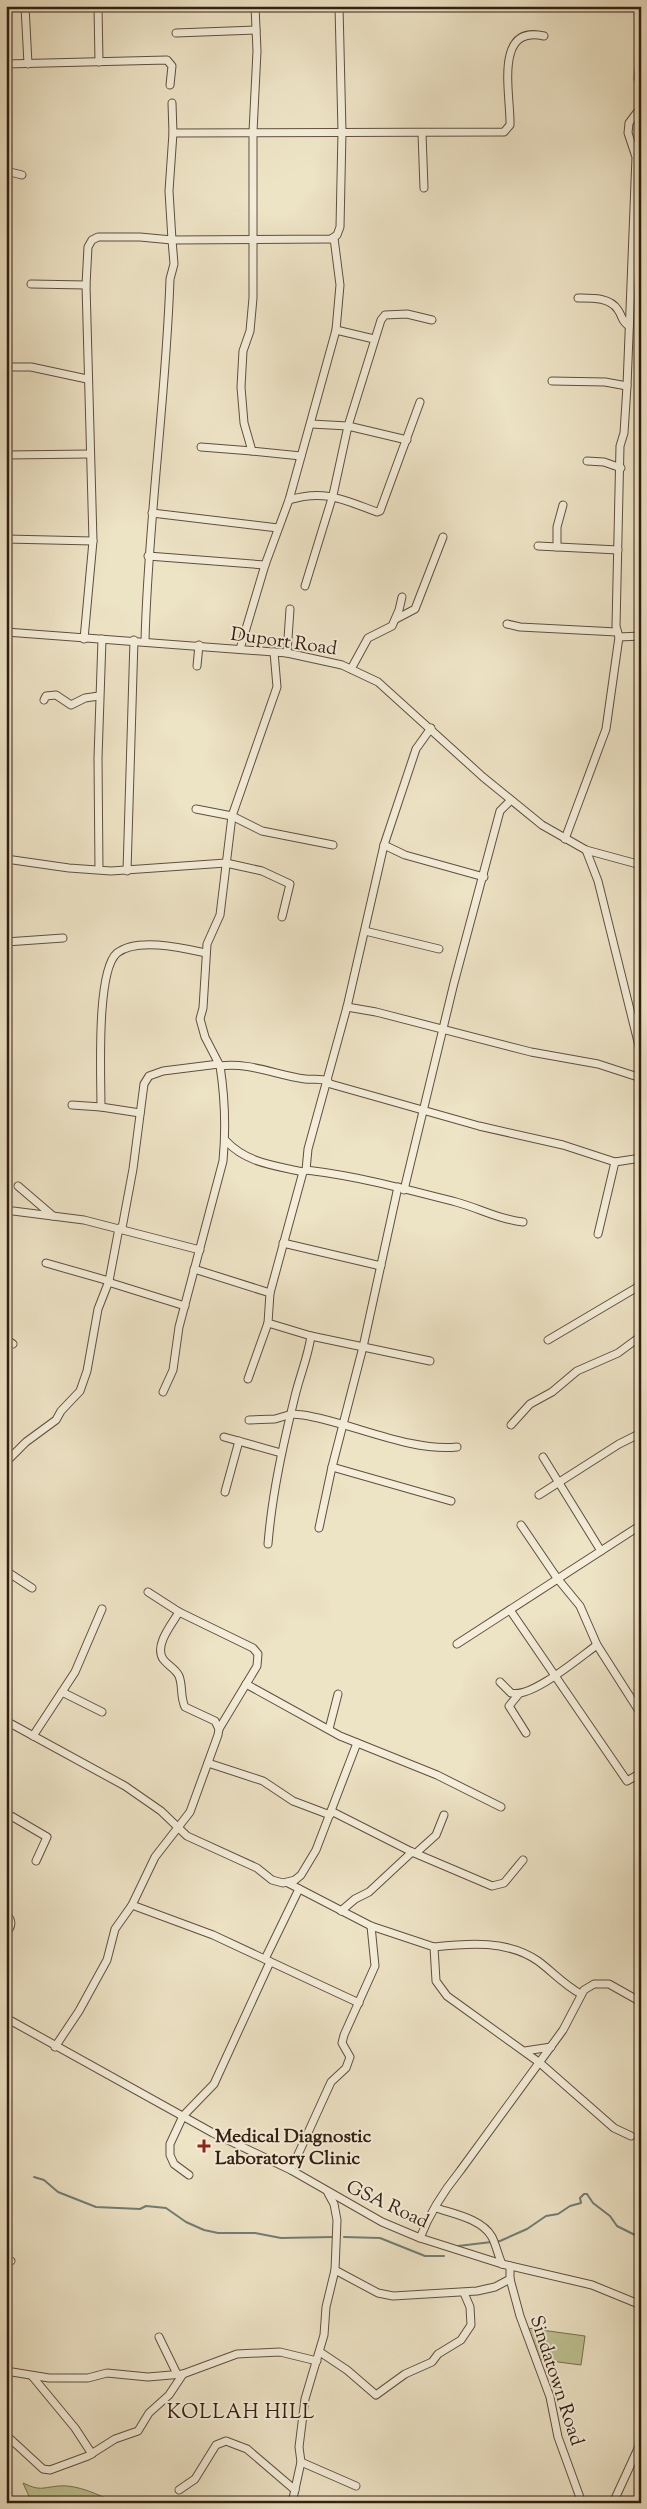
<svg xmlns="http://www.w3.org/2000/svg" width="647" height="2509" font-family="'Sorts Mill Goudy',serif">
<rect width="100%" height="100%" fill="#ede3c5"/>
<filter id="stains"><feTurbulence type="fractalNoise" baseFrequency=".004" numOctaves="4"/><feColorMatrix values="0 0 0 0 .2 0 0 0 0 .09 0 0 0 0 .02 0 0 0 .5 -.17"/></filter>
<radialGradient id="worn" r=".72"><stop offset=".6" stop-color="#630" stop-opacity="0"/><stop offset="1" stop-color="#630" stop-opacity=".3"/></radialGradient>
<!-- green -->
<g fill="#bec291" stroke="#787050">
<polygon points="527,2328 585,2336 581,2365 536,2359"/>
<path d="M23,2483C40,2491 41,2488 58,2486C77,2484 99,2495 116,2503H32Z"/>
</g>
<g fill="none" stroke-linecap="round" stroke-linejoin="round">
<!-- stream -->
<g stroke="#707d76" stroke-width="2">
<polyline points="34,2177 44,2180 58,2192 96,2207 140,2209 146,2206 166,2208 186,2222 204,2230 218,2233 255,2233 281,2238 333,2237"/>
<polyline points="344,2237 380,2238 425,2256 444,2256"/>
<polyline points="458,2246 500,2241 527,2229 546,2216 558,2214 570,2206 581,2203 580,2198 584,2194 587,2194 593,2203 610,2216 617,2226 641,2238"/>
</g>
<defs>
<g id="minor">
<polyline points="25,6 28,64"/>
<polyline points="98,6 99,62"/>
<polyline points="255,6 257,51 253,132 253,298 250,331 243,351 241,387 244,423 252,451 301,456"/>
<polyline points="176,33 256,30"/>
<polyline points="640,62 638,78 641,86"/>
<polyline points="6,64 167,60 172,66 170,85"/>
<path d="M173,133L504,132L510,125C511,96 493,24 544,36"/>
<polyline points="422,133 424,188"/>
<polyline points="6,171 22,175"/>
<polyline points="331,239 334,238 340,285 336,330 374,339"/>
<polyline points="31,284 86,285"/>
<path d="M578,298C591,298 610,297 618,310C623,317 621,321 629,326"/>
<polyline points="6,367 31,367 87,379"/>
<polyline points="552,381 605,382 627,386"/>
<polyline points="311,424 348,426 381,320 385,315 407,314 432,320"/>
<polyline points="201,447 252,451"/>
<polyline points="6,455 90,454"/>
<polyline points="587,461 604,462 621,468"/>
<path d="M289,500C325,489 344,500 377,512L380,511L420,402"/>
<polyline points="152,513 278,528"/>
<polyline points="6,539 93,541"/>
<polyline points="538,546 618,550"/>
<polyline points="557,547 557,527 563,505"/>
<polyline points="148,556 265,565"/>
<polyline points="305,586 333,495 348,426 407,440"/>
<polyline points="396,619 415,609 443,537"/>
<polyline points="507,624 520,627 617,632"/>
<polyline points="6,632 287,653 342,665 378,682 483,777 542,825 586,850 641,865"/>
<polyline points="619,637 641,636"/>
<polyline points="84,639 93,541 86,285 88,247 92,240 98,237 140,237 172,240 169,191 173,133 172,103"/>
<path d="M145,641C148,520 166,400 170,279L174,264L172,240L331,239L337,235L340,227L342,132L339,6"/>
<polyline points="240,649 265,565 289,500 336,330"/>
<polyline points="287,653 290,609"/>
<polyline points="197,666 199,645"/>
<polyline points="351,669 368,638 392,626 399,610 402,597"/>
<polyline points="44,700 46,696 56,695 71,705 85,698 99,696"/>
<polyline points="196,809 232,816 262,831 333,845"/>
<polyline points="565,839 606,729 619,637 616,626 620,446 624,433 627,386 636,157 628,133 629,123 641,107"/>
<polyline points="384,845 405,855 484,877"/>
<polyline points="586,850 598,881 641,1054"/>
<polyline points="6,859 69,868 111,871 226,863 262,871 290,884 282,917"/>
<polyline points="99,869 98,758 102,639"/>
<polyline points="127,871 134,640"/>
<polyline points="365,931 439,949"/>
<polyline points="6,942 63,938"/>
<polyline points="347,1007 376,1012 531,1052 598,1064 641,1078"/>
<polyline points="219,1064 205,1037 200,1019 203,1008 207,944 220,915 232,816 277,687 274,652"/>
<polyline points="327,1083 479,1126 563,1145 615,1162"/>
<polyline points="72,1105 101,1107"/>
<path d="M140,1113L101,1107C101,1076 96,971 117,953C137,937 183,948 206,953"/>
<path d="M226,1141C247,1163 273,1165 303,1172"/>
<path d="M306,1170C357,1176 406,1189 456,1202C479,1208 500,1220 523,1222"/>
<polyline points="18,1186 53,1216"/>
<polyline points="398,1187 363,1347 332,1467 451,1501"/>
<polyline points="404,1190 454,983 500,811 510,801"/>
<polyline points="13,1211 84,1220 200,1250"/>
<path d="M122,1228L133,1169L144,1084L149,1076L163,1071L219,1064L220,1066C249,1062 276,1075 305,1079C313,1080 320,1078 328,1081"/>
<polyline points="598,1234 615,1162 641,1158"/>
<polyline points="283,1243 381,1266"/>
<polyline points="46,1263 109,1281"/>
<polyline points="194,1269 270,1293"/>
<polyline points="108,1282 185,1306"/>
<polyline points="311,1336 430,1361"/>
<polyline points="6,1339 13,1344"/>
<polyline points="548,1340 641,1285"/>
<polyline points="248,1379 268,1323"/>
<path d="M163,1392L173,1370L179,1327L223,1161C226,1129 225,1098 220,1066"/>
<path d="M249,1420L275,1419L292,1414L303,1415C350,1422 409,1452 457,1447"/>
<polyline points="511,1425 530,1404 552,1392 577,1371 618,1353 641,1336"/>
<polyline points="224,1437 281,1453"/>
<polyline points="543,1457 601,1551"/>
<polyline points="6,1462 26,1442 56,1420 61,1411 80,1391 87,1371 98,1309 109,1281 119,1228"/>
<polyline points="225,1492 239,1441"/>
<polyline points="539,1495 619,1444 641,1433"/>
<polyline points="521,1525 557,1578 580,1606 597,1645 641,1714"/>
<polyline points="319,1528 332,1467"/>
<path d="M268,1544C272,1494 283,1445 295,1396C300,1375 308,1357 311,1336L268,1323L270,1293L303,1172L306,1170L308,1149L347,1007L384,845L416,749L431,728"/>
<polyline points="6,1571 32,1588"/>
<polyline points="148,1592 179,1612 253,1648 258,1654 257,1666 219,1729"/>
<polyline points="510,1610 627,1781 641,1773"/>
<path d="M179,1612C172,1624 154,1645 163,1659C168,1666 175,1668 179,1676C183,1686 180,1697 185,1707L215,1721L219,1729L218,1735L190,1812L155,1857L132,1905L213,1935L359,2003"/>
<polyline points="457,1644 641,1525"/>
<path d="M500,1682L511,1693C531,1699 580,1657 597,1645"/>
<polyline points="246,1684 340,1736 437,1775 501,1807"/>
<polyline points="62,1692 102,1712"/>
<polyline points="518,1695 509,1706 526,1733"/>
<polyline points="6,1721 125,1786 161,1811 187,1836 257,1868 272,1880 283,1883 295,1880 301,1875 316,1850 357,1743"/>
<polyline points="329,1729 338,1694"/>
<polyline points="33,1736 75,1672 102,1609"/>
<polyline points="208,1763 263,1781 293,1801 330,1815"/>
<polyline points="331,1811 412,1852 492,1886 504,1883 523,1860"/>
<polyline points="6,1813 47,1837 36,1861"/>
<polyline points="416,1853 436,1835 444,1815"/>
<polyline points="288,1883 371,1926 434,1947 436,1981 447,1996 540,2063 614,2128 631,2136"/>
<polyline points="341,1911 355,1899 369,1892 412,1852"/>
<path d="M6,1914C13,1921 12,1926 6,1934"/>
<path d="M434,1947C469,1943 508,1940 538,1961C553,1972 564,1985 581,1994"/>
<polyline points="265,1959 299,1889"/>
<polyline points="6,2018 213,2133 291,2170 382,2222 420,2238 502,2264 592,2285 641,2305"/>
<polyline points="55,2047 79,2011 107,1960 115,1929 132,1905"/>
<polyline points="525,2051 551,2047"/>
<polyline points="291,2170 331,2082 346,2068 350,2057 342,2043 344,2035 375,1966 371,1926"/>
<polyline points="189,2175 174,2164 170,2155 170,2144 183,2116 214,2084 270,1962"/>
<path d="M436,2208C454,2214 482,2219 492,2237C496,2245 498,2255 502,2264"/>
<path d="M420,2238C430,2212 443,2192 460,2171L563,2030L584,1990L594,1984H609L641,2002"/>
<polyline points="6,2264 11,2261"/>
<polyline points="510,2266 510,2279 520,2316 550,2397 558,2437 582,2503"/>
<polyline points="335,2270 378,2293 393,2296 477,2291 495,2287 510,2279"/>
<polyline points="159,2337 177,2374"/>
<polyline points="320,2352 347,2370 376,2395 405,2374 432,2362 438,2354 461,2340 471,2325 470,2307 464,2293"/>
<polyline points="6,2371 49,2378 88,2378 107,2373 148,2377 183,2374 237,2354 280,2352 317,2361"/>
<polyline points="32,2376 75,2428 92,2454"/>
<polyline points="6,2435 43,2469 50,2470 88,2456 115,2439 138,2431 149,2413 169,2395 183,2374"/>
<polyline points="301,2462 356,2486"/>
<polyline points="179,2490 195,2479 216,2445 226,2441 247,2449 295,2490"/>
<polyline points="292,2503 301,2462 299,2447 305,2399 324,2335 326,2307 335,2270 337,2220 334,2204 328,2193"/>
<polyline points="613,2503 641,2442"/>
</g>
</defs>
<!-- minor casing -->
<use href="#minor" stroke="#614f3d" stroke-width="9"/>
<!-- minor -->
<use href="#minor" stroke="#f3edd9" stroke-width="7"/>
</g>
<!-- markers -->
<path fill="#8f2418" stroke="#f3edd9" stroke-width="2" d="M201.5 2138.5h5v5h5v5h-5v5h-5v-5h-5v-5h5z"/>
<g text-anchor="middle" stroke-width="4" stroke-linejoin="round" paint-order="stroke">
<!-- street labels -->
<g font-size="19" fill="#321e10" stroke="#f3edd9">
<text transform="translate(284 640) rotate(8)" y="7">Duport Road</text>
<text transform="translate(388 2203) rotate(25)" y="7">GSA Road</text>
<text transform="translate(558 2380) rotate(72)" y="7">Sindatown Road</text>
</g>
<!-- poi labels -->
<g font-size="19" font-weight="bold" fill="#321e10" stroke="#f3edd9" text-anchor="start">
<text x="215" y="2142">Medical Diagnostic<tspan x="215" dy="22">Laboratory Clinic</tspan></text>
</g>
<!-- neighbourhood labels -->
<g font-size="20" letter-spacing="1" fill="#321e10" stroke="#f3edd9">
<text x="241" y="2418">KOLLAH HILL</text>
</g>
</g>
<!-- margin -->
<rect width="647" height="2509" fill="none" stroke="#ede3c5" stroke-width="25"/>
<rect x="8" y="8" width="632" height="2494" fill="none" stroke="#321e10" stroke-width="2.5"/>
<rect x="12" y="12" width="622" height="2484" fill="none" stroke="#321e10"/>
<rect width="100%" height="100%" filter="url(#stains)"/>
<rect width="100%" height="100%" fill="url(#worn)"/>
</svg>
